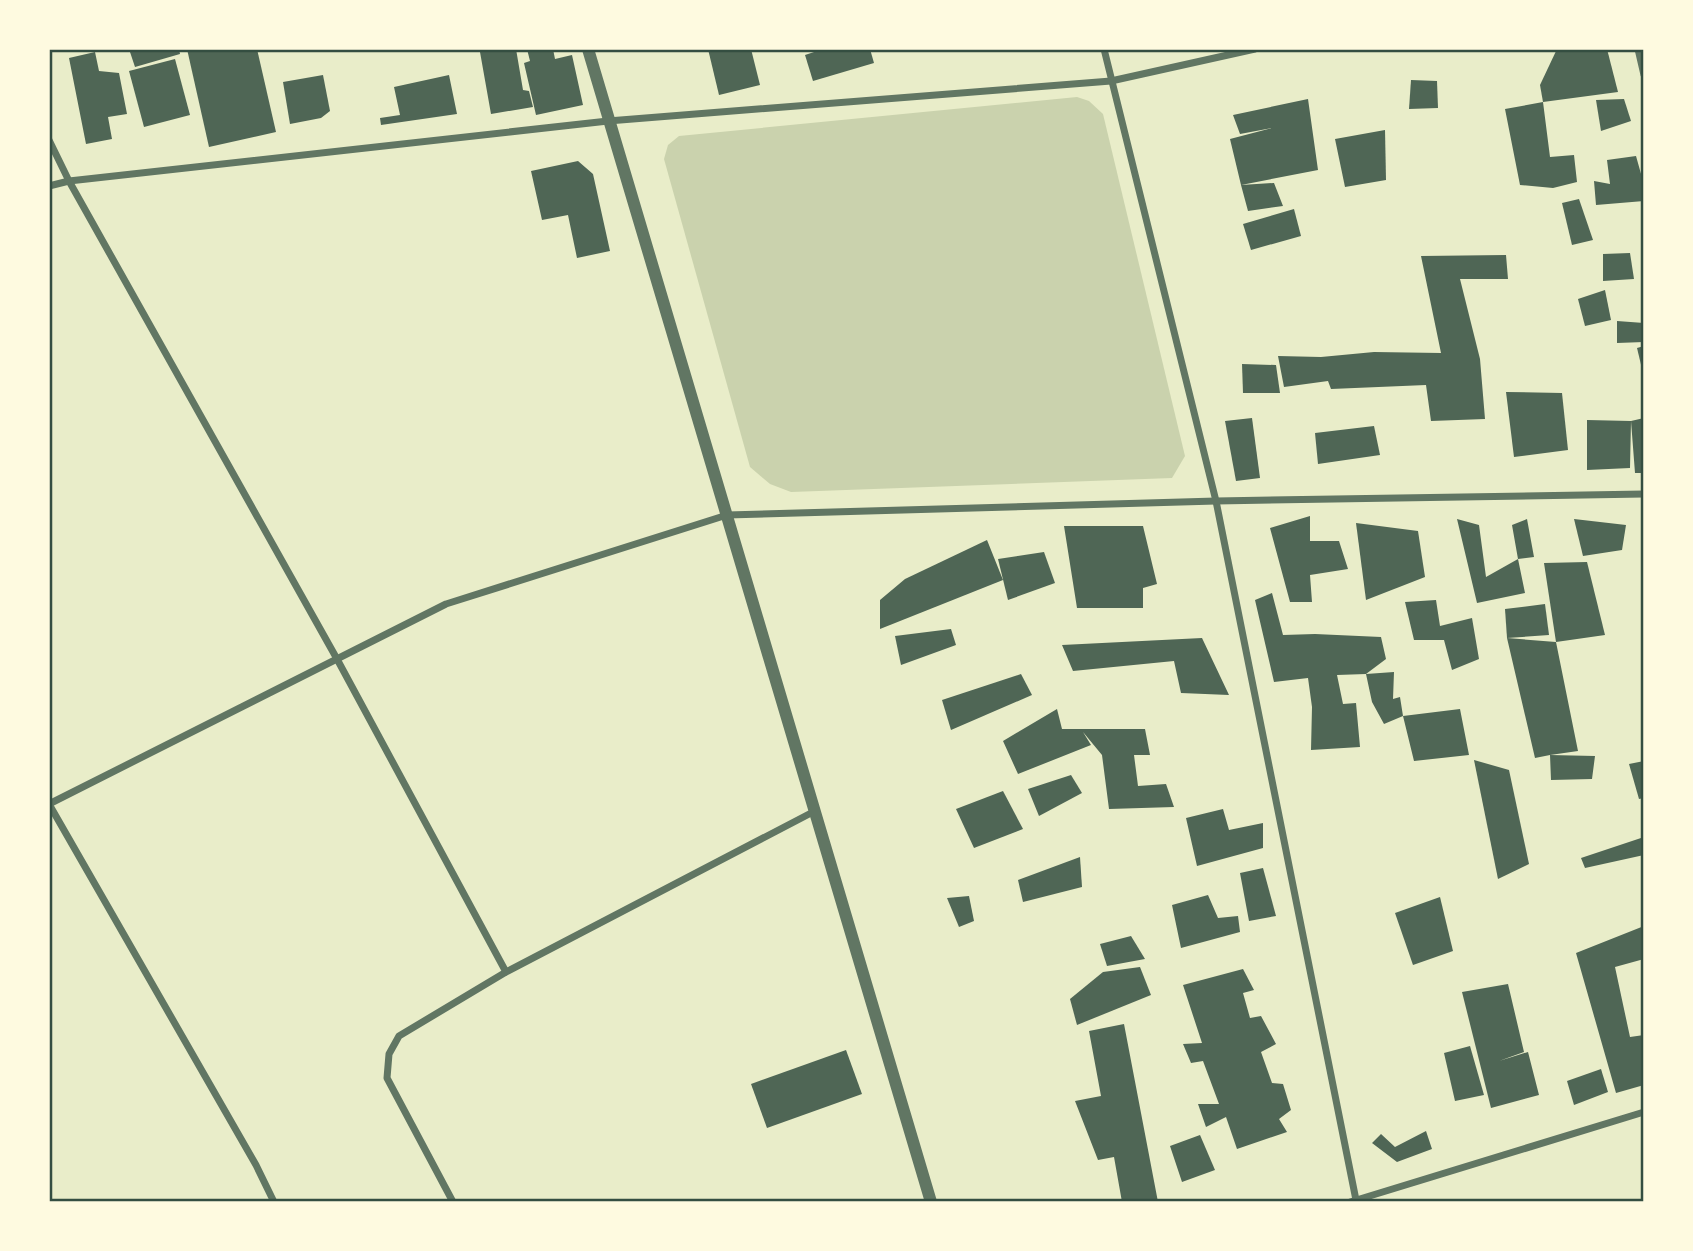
<svg xmlns="http://www.w3.org/2000/svg" width="1693" height="1251" font-family="Rubik,sans-serif">
<rect width="100%" height="100%" fill="#e9edc9"/>
<!-- green -->
<polygon fill="#cad2ad" points="1077,97 1089,101 1103,114 1185,456 1172,478 791,492 770,484 750,467 664,159 668,145 679,136"/>
<!-- building -->
<g fill="#4f6655">
<polygon points="129,49 179,49 180,54 135,67"/>
<polygon points="187,49 257,49 276,132 209,147"/>
<polygon points="499,49 516,49 523,90 529,91 533,107 491,114 480,52"/>
<polygon points="527,49 553,49 555,59 572,55 583,105 536,115 524,63 530,61"/>
<polygon points="708,49 751,49 760,85 719,95"/>
<polygon points="823,49 870,49 874,63 813,81 805,55"/>
<polygon points="1557,49 1607,49 1618,92 1543,102 1540,85"/>
<polygon points="95,52 99,71 119,73 127,114 108,117 112,139 86,144 69,58"/>
<polygon points="175,59 190,115 144,127 129,71"/>
<polygon points="323,75 330,111 321,118 290,124 283,82"/>
<polygon points="449,75 457,114 381,125 380,118 400,115 394,87"/>
<polygon points="1411,80 1437,81 1438,108 1409,109"/>
<polygon points="1308,99 1318,170 1241,185 1274,183 1283,206 1248,211 1241,185 1230,139 1272,128 1240,134 1233,115"/>
<polygon points="1624,99 1631,121 1601,131 1596,100"/>
<polygon points="1543,102 1550,157 1574,155 1577,182 1553,188 1520,185 1505,109"/>
<polygon points="1385,130 1386,180 1345,187 1335,139"/>
<polygon points="1636,156 1643,181 1644,201 1596,205 1594,181 1610,184 1607,160"/>
<polygon points="578,161 593,174 610,251 577,258 568,215 542,220 531,171"/>
<polygon points="1579,199 1593,240 1572,245 1562,203"/>
<polygon points="1294,209 1301,236 1251,250 1243,224"/>
<polygon points="1630,253 1634,279 1603,281 1603,254"/>
<polygon points="1506,255 1508,279 1460,279 1480,359 1485,419 1431,421 1426,385 1331,389 1328,381 1284,387 1278,356 1321,357 1374,352 1441,353 1421,256"/>
<polygon points="1605,290 1611,320 1585,326 1578,299"/>
<polygon points="1617,321 1644,323 1644,342 1617,343"/>
<polygon points="1644,346 1644,373 1643,373 1637,348"/>
<polygon points="1242,364 1276,365 1280,393 1243,393"/>
<polygon points="1506,392 1562,393 1568,450 1514,457"/>
<polygon points="1252,418 1260,478 1236,481 1225,421"/>
<polygon points="1644,418 1644,473 1635,473 1631,421 1630,468 1587,470 1587,420 1631,421"/>
<polygon points="1374,426 1380,455 1318,464 1315,433"/>
<polygon points="1310,516 1310,541 1339,541 1348,569 1310,575 1312,602 1290,602 1270,528"/>
<polygon points="1457,519 1479,525 1486,577 1518,559 1512,525 1527,519 1534,557 1518,559 1525,593 1477,603"/>
<polygon points="1574,519 1626,525 1622,550 1583,556"/>
<polygon points="1356,523 1418,531 1425,577 1366,600"/>
<polygon points="1064,526 1143,526 1157,584 1143,588 1143,608 1077,608"/>
<polygon points="987,540 1003,580 880,629 880,600 905,579"/>
<polygon points="1044,552 1055,583 1008,600 998,559"/>
<polygon points="1587,562 1605,635 1556,642 1544,563"/>
<polygon points="1272,593 1283,635 1315,634 1381,637 1386,659 1366,674 1337,675 1343,704 1356,703 1360,747 1311,750 1312,707 1308,678 1274,682 1255,600"/>
<polygon points="1436,600 1440,626 1472,618 1479,659 1452,670 1444,640 1414,640 1405,602"/>
<polygon points="1545,604 1549,635 1507,638 1505,609"/>
<polygon points="951,629 956,645 901,665 895,636"/>
<polygon points="1202,638 1229,695 1181,693 1174,661 1073,671 1062,645"/>
<polygon points="1507,638 1556,642 1578,751 1550,755 1595,756 1592,779 1551,780 1550,755 1535,758"/>
<polygon points="1394,672 1393,699 1400,697 1403,716 1460,709 1469,755 1414,761 1403,716 1384,724 1372,702 1366,674"/>
<polygon points="1021,674 1032,695 951,730 942,700"/>
<polygon points="1057,709 1062,729 1145,729 1150,755 1134,755 1138,786 1166,784 1174,807 1109,809 1102,755 1083,732 1091,745 1018,774 1003,741"/>
<polygon points="1474,760 1509,770 1529,864 1498,879"/>
<polygon points="1644,761 1644,798 1639,799 1629,764"/>
<polygon points="1071,775 1082,793 1039,816 1028,789"/>
<polygon points="1003,791 1023,829 974,848 956,809"/>
<polygon points="1223,809 1229,830 1263,823 1263,848 1197,866 1186,818"/>
<polygon points="1644,837 1644,855 1585,868 1581,858"/>
<polygon points="1080,857 1082,887 1023,902 1018,880"/>
<polygon points="1263,868 1276,916 1249,921 1240,873"/>
<polygon points="1208,895 1218,918 1238,916 1240,932 1181,948 1172,905"/>
<polygon points="969,896 974,921 959,927 947,898"/>
<polygon points="1440,897 1453,951 1413,965 1395,913"/>
<polygon points="1644,926 1644,959 1615,967 1630,1037 1644,1035 1644,1085 1616,1093 1576,953"/>
<polygon points="1131,936 1145,959 1107,966 1100,944"/>
<polygon points="1140,967 1151,995 1077,1025 1070,999 1103,972"/>
<polygon points="1243,969 1254,990 1243,993 1250,1018 1261,1016 1276,1044 1261,1052 1272,1083 1283,1084 1291,1110 1279,1119 1287,1132 1237,1149 1226,1117 1206,1127 1198,1104 1219,1104 1203,1061 1191,1063 1183,1044 1202,1043 1183,985"/>
<polygon points="1508,984 1524,1052 1499,1061 1528,1052 1539,1095 1491,1108 1462,992"/>
<polygon points="1124,1024 1158,1202 1122,1202 1114,1157 1098,1160 1075,1101 1101,1096 1089,1031"/>
<polygon points="1470,1046 1484,1095 1455,1101 1444,1053"/>
<polygon points="846,1050 862,1094 767,1128 751,1084"/>
<polygon points="1601,1069 1608,1092 1574,1105 1567,1081"/>
<polygon points="1426,1131 1432,1149 1397,1162 1372,1143 1381,1134 1395,1147"/>
<polygon points="1200,1135 1215,1170 1182,1182 1170,1146"/>
</g>
<g fill="none" stroke-linecap="round" stroke-linejoin="round">
<!-- minor -->
<g stroke="#617663" stroke-width="7">
<polyline points="1104,49 1216,501 1356,1200"/>
<polyline points="1638,49 1644,75"/>
<polyline points="49,140 69,181 337,659 506,972 813,812"/>
<polyline points="49,186 69,181 608,121 1111,81 1255,49"/>
<polyline points="49,804 446,604 727,515 1216,501 1644,494"/>
<polyline points="49,804 256,1165 274,1202"/>
<polyline points="453,1202 387,1078 389,1054 399,1036 506,972"/>
<polyline points="1350,1202 1644,1112"/>
</g>
<!-- tertiary -->
<polyline stroke="#617663" stroke-width="12" points="588,49 931,1202"/>
</g>
<!-- border -->
<rect width="1693" height="1251" fill="none" stroke="#fefae0" stroke-width="102"/>
<rect x="51" y="51" width="1591" height="1149" fill="none" stroke="#344e41" stroke-width="2.5"/>
</svg>
